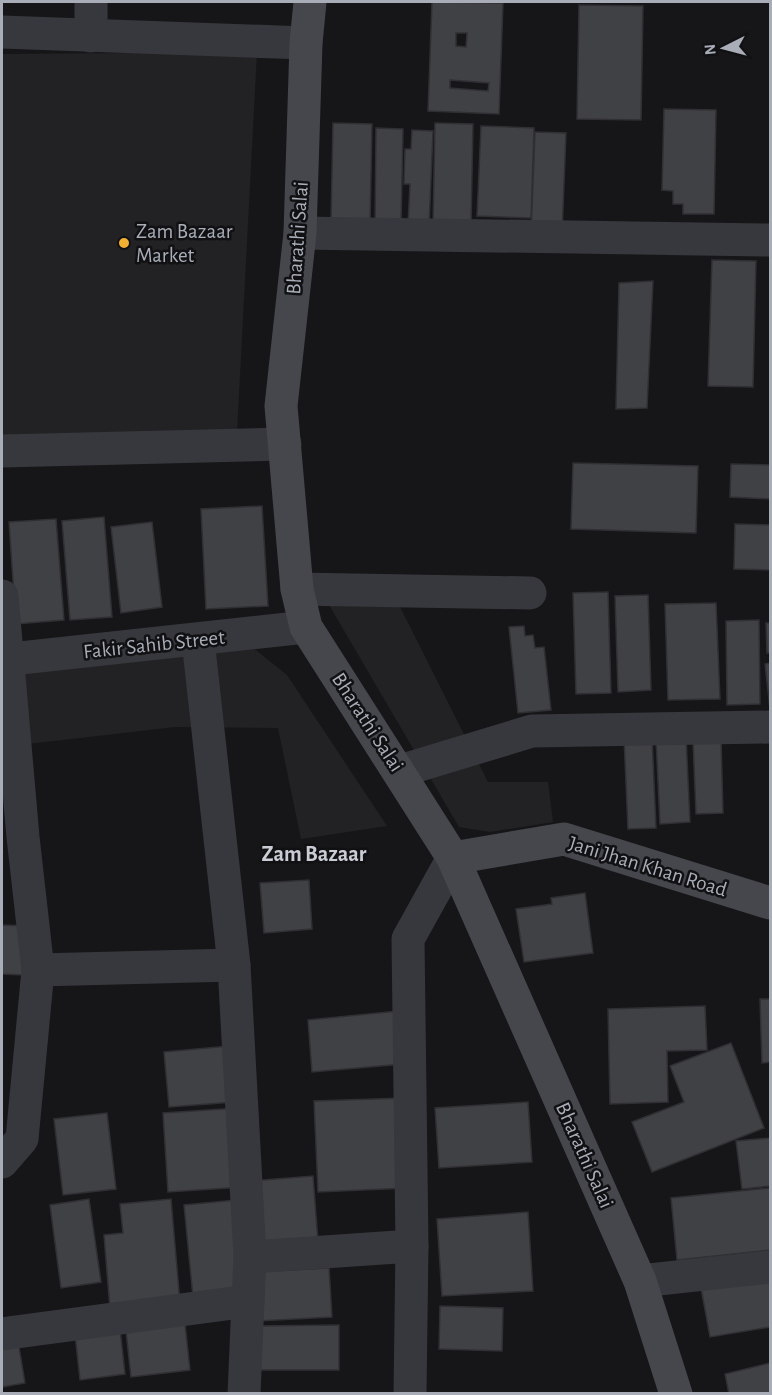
<svg xmlns="http://www.w3.org/2000/svg" width="772" height="1395" font-family="'Alegreya Sans',sans-serif">
<rect width="100%" height="100%" fill="#161618"/>
<!-- built -->
<g fill="#222225">
<polygon points="257,52 237,432 2,442 2,54"/>
<polygon points="390,587 488,782 548,782 553,822 490,832 459,827 325,598"/>
<polygon points="252,647 287,675 387,826 301,839 278,728 175,727 2,747 2,665"/>
</g>
<!-- building -->
<g fill="#404145" stroke="#303034" stroke-width="1.5" fill-rule="evenodd">
<path d="M432,2L503,3L499,114L428,111ZM456,33H467L466,47L456,46ZM450,80L489,83L488,91L450,88Z"/>
<polygon points="579,5 643,6 641,120 577,119"/>
<polygon points="664,109 716,110 714,214 683,214 683,204 673,204 673,191 662,190"/>
<polygon points="333,123 372,124 370,224 331,223"/>
<polygon points="435,123 473,124 471,226 433,225"/>
<polygon points="481,126 534,128 531,218 477,216"/>
<polygon points="376,128 403,129 401,225 375,225"/>
<polygon points="412,130 433,131 429,226 408,225 410,184 404,184 405,149 411,149"/>
<polygon points="535,132 566,133 562,234 531,233"/>
<polygon points="712,260 756,261 753,387 708,386"/>
<polygon points="653,281 647,408 616,409 619,283"/>
<polygon points="573,463 698,466 696,533 571,529"/>
<polygon points="731,464 770,465 770,499 730,497"/>
<polygon points="262,506 268,606 206,609 201,509"/>
<polygon points="104,517 112,617 70,620 62,521"/>
<polygon points="56,519 64,620 16,624 9,522"/>
<polygon points="152,522 162,607 121,613 111,527"/>
<polygon points="735,524 770,525 770,570 734,569"/>
<polygon points="608,592 611,693 576,694 573,593"/>
<polygon points="648,595 651,690 618,692 615,596"/>
<polygon points="716,603 720,699 668,700 665,604"/>
<polygon points="759,620 760,704 727,705 726,621"/>
<polygon points="766,623 770,623 770,653 767,653"/>
<polygon points="524,626 525,636 533,635 535,648 544,647 551,710 518,713 509,627"/>
<polygon points="770,663 770,709 765,664"/>
<polygon points="686,737 690,822 660,824 656,738"/>
<polygon points="624,738 652,738 656,828 628,829"/>
<polygon points="721,739 723,813 696,814 693,741"/>
<polygon points="309,880 312,929 264,933 260,883"/>
<polygon points="585,893 593,953 524,962 516,909 552,904 551,898"/>
<polygon points="2,925 26,926 24,975 2,974"/>
<polygon points="760,999 770,999 770,1062 762,1063"/>
<polygon points="705,1006 707,1050 667,1051 668,1102 610,1104 608,1009"/>
<polygon points="398,1011 403,1064 312,1072 308,1020"/>
<polygon points="731,1043 764,1128 652,1172 632,1122 684,1102 670,1066"/>
<polygon points="229,1046 234,1102 169,1107 164,1052"/>
<polygon points="404,1098 408,1188 318,1192 314,1101"/>
<polygon points="528,1102 532,1162 439,1168 435,1108"/>
<polygon points="238,1108 243,1187 168,1192 163,1113"/>
<polygon points="107,1113 116,1189 63,1195 54,1119"/>
<polygon points="770,1138 770,1186 742,1189 736,1141"/>
<polygon points="313,1176 318,1242 257,1247 252,1181"/>
<polygon points="770,1188 770,1250 677,1260 671,1198"/>
<polygon points="89,1199 101,1282 61,1288 50,1205"/>
<polygon points="171,1199 180,1303 110,1309 104,1235 123,1233 120,1204"/>
<polygon points="236,1200 244,1292 193,1297 184,1205"/>
<polygon points="528,1212 533,1291 442,1296 437,1219"/>
<polygon points="329,1268 332,1317 258,1321 255,1272"/>
<polygon points="770,1277 770,1327 710,1337 701,1288"/>
<polygon points="440,1306 503,1308 502,1351 439,1349"/>
<polygon points="185,1324 190,1370 131,1377 126,1331"/>
<polygon points="339,1325 339,1370 249,1370 248,1326"/>
<polygon points="120,1329 125,1374 80,1380 75,1334"/>
<polygon points="18,1341 25,1383 2,1387 2,1344"/>
<polygon points="770,1363 770,1394 729,1394 725,1374"/>
</g>
<g fill="none" stroke-linecap="round" stroke-linejoin="round">
<!-- street -->
<g stroke="#37383d" stroke-width="33">
<polyline points="91,2 91,36"/>
<polyline points="2,32 306,43"/>
<polyline points="300,233 770,240"/>
<polyline points="2,451 285,444"/>
<polyline points="297,589 530,593"/>
<polyline points="2,596 23,837 38,970 22,1139 2,1162"/>
<polyline points="2,660 306,627"/>
<polyline points="400,771 532,731 770,727"/>
<polyline points="38,970 234,965"/>
<polyline points="250,1257 412,1246"/>
<polyline points="640,1281 770,1267"/>
<polyline points="2,1334 248,1301 250,1257 234,965 198,640"/>
<polyline points="244,1394 248,1301"/>
<polyline points="410,1394 412,1246 408,939 453,858"/>
</g>
<!-- secondary -->
<g stroke="#45474d" stroke-width="33">
<polyline points="310,2 306,43 300,233 281,406 297,589 306,627 453,858 640,1281 676,1394"/>
<polyline points="453,858 564,839 770,903"/>
</g>
</g>
<!-- markers -->
<circle fill="#f2b134" stroke="#111113" stroke-width="2" cx="124" cy="243" r="6"/>
<g text-anchor="middle" stroke-width="5" stroke-linejoin="round" paint-order="stroke">
<!-- poi labels -->
<g font-size="21" fill="#a8adb8" stroke="#111113" text-anchor="start">
<text x="136" y="238">Zam Bazaar<tspan x="136" dy="24">Market</tspan></text>
</g>
<!-- street labels -->
<g font-size="21" fill="#a8adb8" stroke="#111113">
<text transform="translate(297 238) rotate(-86)" y="7">Bharathi Salai</text>
<text transform="translate(154 644) rotate(-6)" y="7">Fakir Sahib Street</text>
<text transform="translate(368 722) rotate(57)" y="7">Bharathi Salai</text>
<text transform="translate(648 866) rotate(17)" y="7">Jani Jhan Khan Road</text>
<text transform="translate(585 1155) rotate(66)" y="7">Bharathi Salai</text>
</g>
<!-- neighbourhood labels -->
<g font-size="22" font-weight="bold" fill="#c9ccd4" stroke="#111113">
<text x="314" y="861">Zam Bazaar</text>
</g>
</g>
<!-- border -->
<rect width="772" height="1395" fill="none" stroke="#a8adb8" stroke-width="6"/>
<!-- north arrow -->
<g transform="translate(724 48) rotate(264)" stroke="#111113" stroke-width="4.5" paint-order="stroke">
<path d="M0-4.5L10 22L0 15L-10 22Z" fill="#a8adb8"/>
<text y="-9" font-size="16" font-weight="bold" text-anchor="middle" fill="#a8adb8">N</text>
</g>
</svg>
